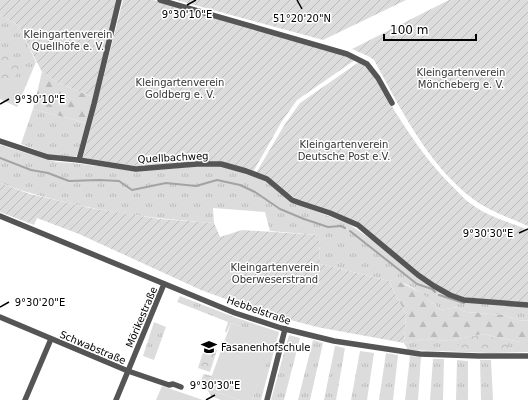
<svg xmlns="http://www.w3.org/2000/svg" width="528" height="400" font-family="'DejaVu Sans',sans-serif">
<defs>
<pattern id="grass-tufts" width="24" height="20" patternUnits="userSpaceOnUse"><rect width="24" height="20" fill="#dcdcdc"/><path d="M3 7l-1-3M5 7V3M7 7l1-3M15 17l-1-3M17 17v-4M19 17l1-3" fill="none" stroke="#bbb"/></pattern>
<pattern id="forest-firs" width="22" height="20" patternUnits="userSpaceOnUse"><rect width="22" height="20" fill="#dcdcdc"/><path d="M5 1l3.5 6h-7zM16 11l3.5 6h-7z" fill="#bbb"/></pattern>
<pattern id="park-crowns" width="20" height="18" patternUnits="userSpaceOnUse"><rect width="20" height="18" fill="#dcdcdc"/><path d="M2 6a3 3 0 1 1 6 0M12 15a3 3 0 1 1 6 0" fill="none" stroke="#bbb"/></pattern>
<pattern id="garden-furrows" width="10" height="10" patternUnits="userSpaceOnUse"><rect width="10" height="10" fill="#dcdcdc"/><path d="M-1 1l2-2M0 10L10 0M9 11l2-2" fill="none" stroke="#bbb"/></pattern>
</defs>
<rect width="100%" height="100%" fill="#fff"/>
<!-- grass -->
<g fill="url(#grass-tufts)">
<polygon points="0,15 18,25 36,62 17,107 0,99"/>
<polygon points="33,109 86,123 77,156 53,156 21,144"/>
<path d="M0,145L56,162L73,163L136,171L168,169L198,166H222L249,174L267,181L292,202L349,224L372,240L528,308V321L518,320L504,315L465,312L457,307L440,310C428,298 407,279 389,281L320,264L319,235L270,231L265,212L213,208L214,223C141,218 69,208 0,183Z"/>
<polygon points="180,296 234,317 279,332 261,400 252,400 274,338 231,323 226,333 225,331 228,322 177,302"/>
<polygon points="154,322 166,327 154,360 143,356"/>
<polygon points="482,334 520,342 528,342 528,352 492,353 408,350 404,343 424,339 449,341"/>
<polygon points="289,335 300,338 284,400 271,400"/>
<polygon points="313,340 323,343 310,400 298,400"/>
<polygon points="335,346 345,348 336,400 324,400"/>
<polygon points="360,351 374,353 367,400 351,400"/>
<polygon points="386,353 398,355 393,400 379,400"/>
<polygon points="410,356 421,357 418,400 405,400"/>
<polygon points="433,359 444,359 443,400 430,400"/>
<polygon points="457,360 468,361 468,400 456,400"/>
<polygon points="480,360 491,360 493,400 481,400"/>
<polygon points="204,374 212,376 207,389 240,400 221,400 211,396 207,389 199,386 203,375"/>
</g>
<!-- forest -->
<g fill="url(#forest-firs)">
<polygon points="42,72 58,83 93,97 86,123 33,109"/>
<polygon points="396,280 422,293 440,310 457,307 465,312 504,315 518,320 528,321 528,342 520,342 482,334 449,341 424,339 404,343 406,315 389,281"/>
</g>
<!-- park -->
<g fill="url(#park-crowns)">
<polygon points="0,46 21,68 0,97"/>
<polygon points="482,335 508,341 508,348 458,348 459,340"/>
<polygon points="205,346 217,350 210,372 198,368"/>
</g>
<!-- garden -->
<g fill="url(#garden-furrows)">
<polygon points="0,0 117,0 93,97 58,83 42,72 18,25 0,15"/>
<polygon points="123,0 153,0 347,55 355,60 297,100 282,121 253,172 222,163 137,166 83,158"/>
<polygon points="176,0 406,0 323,40"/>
<path d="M449,0H528V226C510,218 489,211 473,199C427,164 401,109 374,60L368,56L352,49Z"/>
<path d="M359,62C378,72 386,98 398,116C415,143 433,168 456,190C461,195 465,200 470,203C486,216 509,222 528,230V304L468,299L448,292L427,279L357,222L300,201L256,173L285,124L300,103Z"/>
<polygon points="0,183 30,194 90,208 160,219 214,223 220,237 242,230 319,235 320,264 389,281 406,315 404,343 317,327 264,313 201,290 79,234 37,218 34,225 0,212"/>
</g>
<!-- pitch -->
<g fill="#dcdcdc">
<polygon points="231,323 275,338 252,400 240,400 207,389"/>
<polygon points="162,386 203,400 156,400"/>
</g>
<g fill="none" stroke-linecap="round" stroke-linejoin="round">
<!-- stream -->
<g stroke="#a3a3a3" stroke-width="2">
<polyline points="0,158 31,170 48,173 69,181 99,180 119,181 132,190 166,183 196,186 217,180 240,185 255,192 280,209 304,219 328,227 341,226 345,228"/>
<polyline points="350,231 417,284 432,289 435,292"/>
<polyline points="439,295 464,303"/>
</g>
<!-- street -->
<g stroke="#555" stroke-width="5.5">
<polyline points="160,0 347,54 367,64 378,78 392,103"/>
<polyline points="0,141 48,157 79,160 136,169 197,164 221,164 246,171 267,179 292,200 300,203 330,213 358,225 418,275 434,286 450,295 464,300 528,305"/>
<polyline points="79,160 94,104 119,0"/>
<polyline points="0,216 235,313 281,328 334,341 420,354 479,356 528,356"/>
<polyline points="0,317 128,371 169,385 173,384 181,387"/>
<polyline points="25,400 51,339"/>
<polyline points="116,400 164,284"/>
<polyline points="267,400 285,329"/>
</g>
</g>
<!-- ticks -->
<path fill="none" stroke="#000" stroke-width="1.5" d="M297,0L302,9M187,5L196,0M0,104L9,99M519,233L528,229M0,307L9,302M206,400L215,395"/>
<!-- icons -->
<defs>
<symbol id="school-bare" viewBox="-9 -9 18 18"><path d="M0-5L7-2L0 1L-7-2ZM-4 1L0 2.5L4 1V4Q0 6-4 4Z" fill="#000" stroke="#fff" stroke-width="2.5" paint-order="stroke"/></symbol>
</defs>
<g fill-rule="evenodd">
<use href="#school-bare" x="198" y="336" width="22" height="22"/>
</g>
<g text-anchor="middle" stroke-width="3" stroke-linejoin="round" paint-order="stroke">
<!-- park labels -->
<g font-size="10" fill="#333" stroke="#fff">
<text x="68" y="38">Kleingartenverein<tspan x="68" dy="12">Quellhöfe e. V.</tspan></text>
<text x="461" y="76">Kleingartenverein<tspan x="461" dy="12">Möncheberg e. V.</tspan></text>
<text x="180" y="86">Kleingartenverein<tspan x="180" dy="12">Goldberg e. V.</tspan></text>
<text x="344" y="148">Kleingartenverein<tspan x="344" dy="12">Deutsche Post e.V.</tspan></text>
<text x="275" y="271">Kleingartenverein<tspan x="275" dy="12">Oberweserstrand</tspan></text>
</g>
<!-- street labels -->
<g font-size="10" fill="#000" stroke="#fff">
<text transform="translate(173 157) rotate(-3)" y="4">Quellbachweg</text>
<text transform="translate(259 310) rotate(19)" y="4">Hebbelstraße</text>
<text transform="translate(141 317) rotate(-67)" y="4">Mörikestraße</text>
<text transform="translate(93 347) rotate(23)" y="4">Schwabstraße</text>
</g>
<!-- poi labels -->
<g font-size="10" fill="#000" stroke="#fff" text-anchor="start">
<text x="221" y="351">Fasanenhofschule</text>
</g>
</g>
<g font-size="10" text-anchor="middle" fill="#000" stroke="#fff" stroke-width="3" stroke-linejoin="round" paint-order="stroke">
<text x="187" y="18">9°30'10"E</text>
<text x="302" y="22">51°20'20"N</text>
<text x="40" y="103">9°30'10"E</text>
<text x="488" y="237">9°30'30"E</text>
<text x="40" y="306">9°30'20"E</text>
<text x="215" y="389">9°30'30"E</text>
</g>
<!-- scale -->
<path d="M384 34v6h92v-6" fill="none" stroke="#000000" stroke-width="2"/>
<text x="390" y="34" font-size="12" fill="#000000" stroke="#ffffff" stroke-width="3" paint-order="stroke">100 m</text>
</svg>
